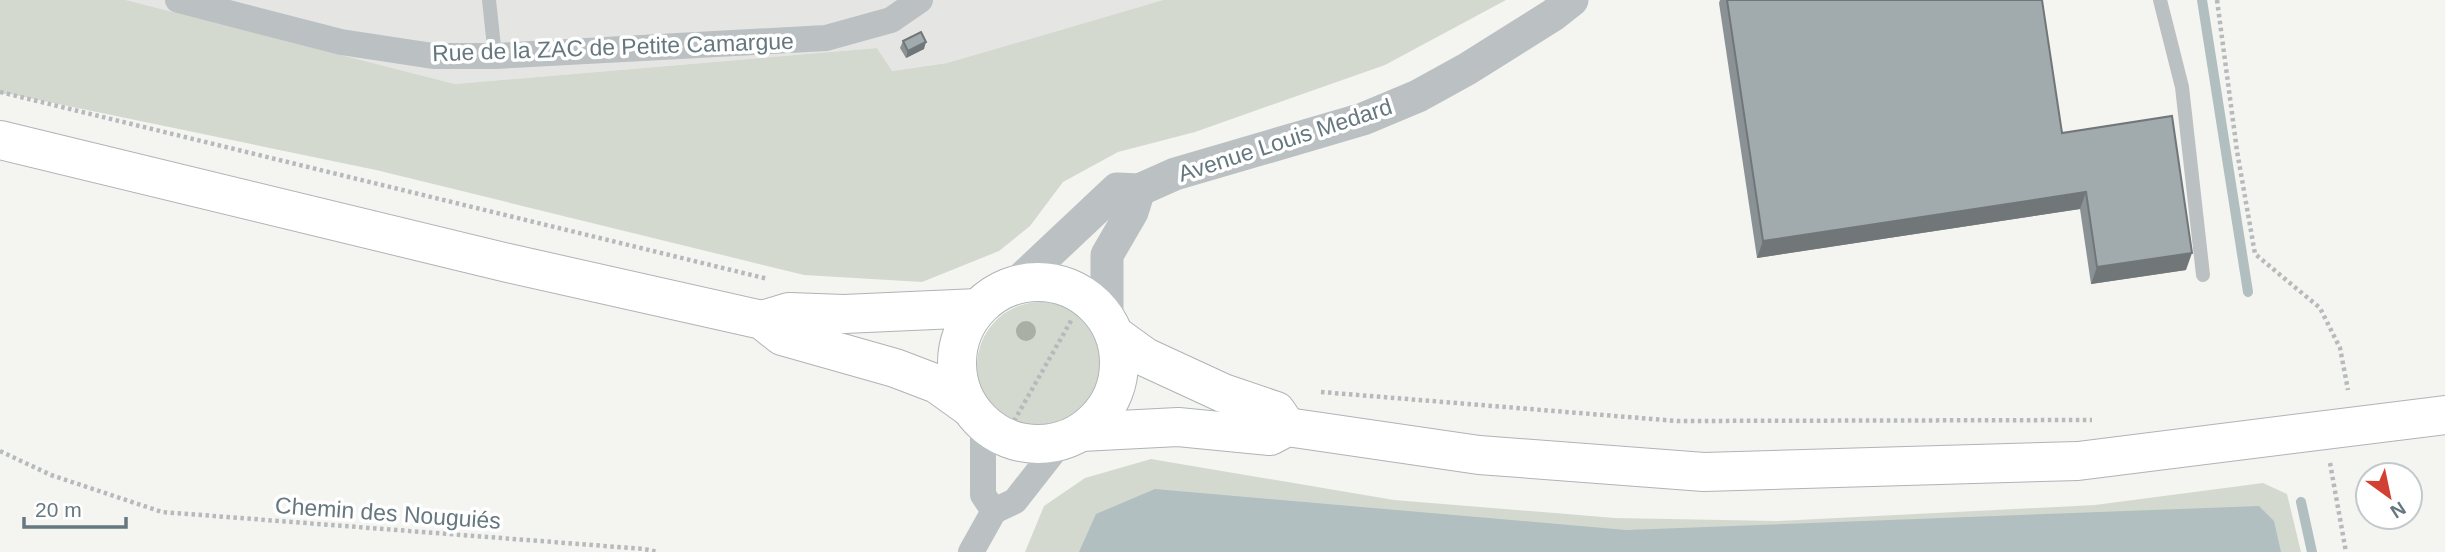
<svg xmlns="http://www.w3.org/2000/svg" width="2445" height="552" font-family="Helvetica,sans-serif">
<rect width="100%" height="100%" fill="#f4f4f1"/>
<!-- built -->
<polygon fill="#e5e5e4" points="126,0 1163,0 947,63 891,71 877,48 455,84"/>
<!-- green -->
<g fill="#d4d9d0">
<polygon points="0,0 126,0 455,84 877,48 892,71 947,63 1163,0 1506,0 1385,65 1195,132 1118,152 1063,182 1030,226 999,251 922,282 804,275 376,170 10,94 0,94"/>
<circle cx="1041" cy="366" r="64"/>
<polygon points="1151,459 1394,500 1615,518 1778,521 2095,505 2263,483 2287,494 2301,552 1025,552 1044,506 1085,478"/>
</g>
<!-- water -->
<polygon fill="#b1bfc1" points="1155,489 1626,530 2259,506 2274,521 2281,552 1079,552 1096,514"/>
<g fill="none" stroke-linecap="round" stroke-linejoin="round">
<!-- stream -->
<g stroke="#b1bfc1" stroke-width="10">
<polyline points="2202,0 2248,292"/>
<polyline points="2301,502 2312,552"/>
</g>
<defs>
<g id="secondary">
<polyline points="0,140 508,263 762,320 782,336 895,368 937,384 969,407"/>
<circle cx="1038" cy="363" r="81"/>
<polyline points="762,320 789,312 844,314 978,308"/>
<polyline points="1116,336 1145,357 1223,393 1276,411 1287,427"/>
<polyline points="1081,432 1178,427 1270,436 1287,427 1479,455 1704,472 2078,461 2445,415"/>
</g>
</defs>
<!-- secondary casing -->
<use href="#secondary" stroke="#aeb4b7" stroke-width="40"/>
<!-- path -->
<g stroke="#b7babc" stroke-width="4.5" stroke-dasharray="3.5 3.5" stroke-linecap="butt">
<polyline points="2217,0 2237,151 2255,254 2320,308 2340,348 2348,390"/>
<polyline points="0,92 768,279"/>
<polyline points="1321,392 1677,421 2092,420"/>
<polyline points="1014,421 1072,319"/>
<polyline points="0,451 51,475 162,512 644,549 658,552"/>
<polyline points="2330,463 2346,552"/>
</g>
<!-- service -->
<g stroke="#bbc0c2" stroke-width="14">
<polyline points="489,0 495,56"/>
<polyline points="2160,0 2182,87 2203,275"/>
</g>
<!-- minor -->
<g stroke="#bbc0c2" stroke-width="26">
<polyline points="178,0 341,42 433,56 495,56 826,38 891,20 920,0"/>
<polyline points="983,423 983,495 994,511"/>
<polyline points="994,511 1015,501 1062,441"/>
<polyline points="971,552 994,511"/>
</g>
<!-- tertiary -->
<g stroke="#bbc0c2" stroke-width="33">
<polyline points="1014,286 1117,189 1139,190 1175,174 1363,119 1418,96 1467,69 1553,15 1572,0"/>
<polyline points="1107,320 1107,255 1132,212 1139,190"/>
</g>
<!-- secondary -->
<use href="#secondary" stroke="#fff" stroke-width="38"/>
</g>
<!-- trees -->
<circle fill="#a9afa3" cx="1026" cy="331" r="10"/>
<!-- wall -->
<g fill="#8a9295">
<polygon points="1720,0 2042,0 2062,133 2186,270 2091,284 2080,209 1757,258 1719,3"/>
<polygon points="903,41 924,49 906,58 900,48"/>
</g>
<!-- shaded-wall -->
<g fill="#717779">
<polygon points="926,42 924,49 906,58 908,51"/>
<polygon points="2086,192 2080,209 1757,258 1763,241"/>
<polygon points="2192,253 2186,270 2091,284 2097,267"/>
</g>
<!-- building -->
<g fill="#a1aaad" stroke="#717779" stroke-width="2">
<polygon points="1727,0 2042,0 2062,133 2172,116 2192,253 2097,267 2086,192 1763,241"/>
<polygon points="921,32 926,42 908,51 903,41"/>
</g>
<g text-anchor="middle" stroke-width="7" stroke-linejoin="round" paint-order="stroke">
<!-- street labels -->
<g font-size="23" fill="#66787f" stroke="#fff">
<text transform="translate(613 47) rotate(-2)" y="8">Rue de la ZAC de Petite Camargue</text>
<text transform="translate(1285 140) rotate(-18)" y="8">Avenue Louis Medard</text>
<text transform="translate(388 513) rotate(4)" y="8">Chemin des Nouguiés</text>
</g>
</g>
<!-- north arrow -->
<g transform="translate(2389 496) rotate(147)"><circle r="33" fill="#ffffff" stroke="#c2c9cc" stroke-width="2"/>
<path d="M0-5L12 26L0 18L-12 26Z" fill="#d24033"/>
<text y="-10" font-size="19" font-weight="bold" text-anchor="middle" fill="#66787f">N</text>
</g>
<!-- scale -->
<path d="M24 517v10h102v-10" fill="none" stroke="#66787f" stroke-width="3.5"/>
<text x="35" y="517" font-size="21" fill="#66787f" stroke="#ffffff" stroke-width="5" paint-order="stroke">20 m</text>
</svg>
